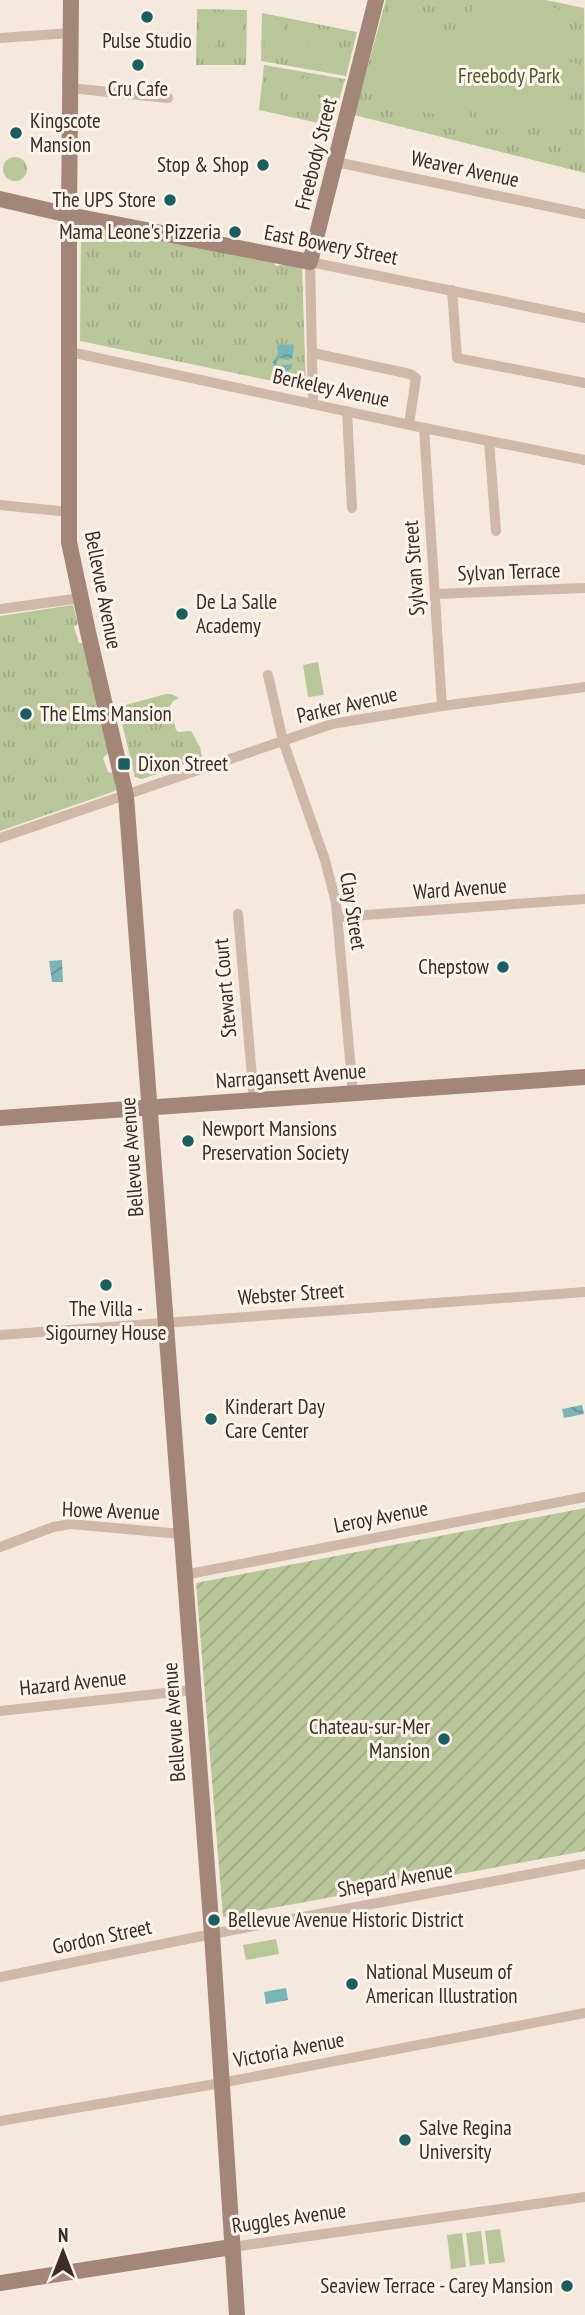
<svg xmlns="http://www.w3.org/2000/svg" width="585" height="2315" font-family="'PT Sans Narrow',sans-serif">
<defs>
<pattern id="grass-tufts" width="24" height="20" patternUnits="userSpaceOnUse" patternTransform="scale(1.75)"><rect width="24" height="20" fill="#b9c69a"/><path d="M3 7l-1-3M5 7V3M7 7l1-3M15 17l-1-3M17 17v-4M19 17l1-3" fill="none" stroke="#a0aa85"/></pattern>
<pattern id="garden-furrows" width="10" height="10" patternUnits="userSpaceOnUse" patternTransform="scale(1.75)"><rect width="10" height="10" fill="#b9c69a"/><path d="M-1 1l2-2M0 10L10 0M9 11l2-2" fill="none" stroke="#a0aa85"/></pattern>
<pattern id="water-waves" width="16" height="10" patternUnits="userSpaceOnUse" patternTransform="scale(1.75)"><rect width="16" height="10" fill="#78b5b6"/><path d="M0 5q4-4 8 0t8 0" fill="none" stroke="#649494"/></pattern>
</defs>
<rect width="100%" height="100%" fill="#f5e9dd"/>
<!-- grass -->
<g fill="url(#grass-tufts)">
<polygon points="386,0 546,0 584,8 585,173 354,115"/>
<polygon points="197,9 247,10 246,65 196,65"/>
<polygon points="262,13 357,32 346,76 261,61"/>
<polygon points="264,65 345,79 332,126 259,110"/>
<circle cx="15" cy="169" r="12"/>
<polygon points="81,224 272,261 276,266 284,264 302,267 306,388 80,341"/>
<polygon points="73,605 78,624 74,627 79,643 84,643 108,753 103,758 108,772 113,773 116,789 115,791 0,831 0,616"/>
<polygon points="166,694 171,694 179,698 173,701 170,706 176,730 179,732 191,731 200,747 202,758 142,779 135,777 118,707"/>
</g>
<!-- garden -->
<polygon fill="url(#garden-furrows)" points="585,1508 585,1851 223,1917 196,1583"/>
<!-- pitch -->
<g fill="#b9c69a">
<polygon points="475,0 517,0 565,10 571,20 562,60 578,64 563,132 470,111 467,122 376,101 369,90 391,3 421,14 447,34 468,39 469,24"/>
<polygon points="201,20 216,20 215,54 200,54"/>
<rect x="227" y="21" width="16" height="33"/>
<polygon points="269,21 284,23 278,56 263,54"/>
<polygon points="295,26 311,28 305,61 289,59"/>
<polygon points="322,31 337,33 331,66 316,64"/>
<polygon points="270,71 285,74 278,107 263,104"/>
<polygon points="296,77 311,80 305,113 289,110"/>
<polygon points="323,82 338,85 331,118 316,115"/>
<polygon points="318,662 324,695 308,697 303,665"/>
<polygon points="276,1939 279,1954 246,1960 243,1945"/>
<polygon points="500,2229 505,2262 489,2264 485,2231"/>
<polygon points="481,2231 485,2264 470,2266 466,2233"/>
<polygon points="462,2233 466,2267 451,2269 447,2235"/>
</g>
<!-- water -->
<g fill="url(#water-waves)">
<polygon points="283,343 283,345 293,344 294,347 292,359 286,360 280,358 276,362 278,366 293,364 290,370 283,373 275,369 273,362 278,354 277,346"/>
<polygon points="62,960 63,982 52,982 49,961"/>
<polygon points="582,1405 584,1414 564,1418 562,1409"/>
<polygon points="286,1988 288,2000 266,2004 264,1992"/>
</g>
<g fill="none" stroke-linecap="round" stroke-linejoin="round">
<!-- street -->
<g stroke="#cfb8a7" stroke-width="10">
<polyline points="0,38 71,33"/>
<polyline points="70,88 168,98"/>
<polyline points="336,162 585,214"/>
<polyline points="452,290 457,358 585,383"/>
<polyline points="70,352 424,428 585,460"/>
<polyline points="313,353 410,374 416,378 409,424"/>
<polyline points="313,404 310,262 585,318"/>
<polyline points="347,411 352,508"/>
<polyline points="424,428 442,706"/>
<polyline points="489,441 496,531"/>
<polyline points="0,505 69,512"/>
<polyline points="435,594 585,588"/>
<polyline points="0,609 81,598"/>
<polyline points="268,675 283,741 325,860 336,903 353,1093"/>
<polyline points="0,838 332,724 442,706 585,687"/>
<polyline points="238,914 254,1100"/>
<polyline points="338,917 585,899"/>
<polyline points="0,1335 585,1292"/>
<polyline points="0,1547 53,1527 71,1524 181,1534"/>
<polyline points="184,1575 585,1497"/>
<polyline points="0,1711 193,1690"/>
<polyline points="0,1977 212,1934 585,1864"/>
<polyline points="0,2121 221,2083 585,2013"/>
<polyline points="232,2247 585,2197"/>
</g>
<!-- secondary -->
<g stroke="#a38678" stroke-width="16">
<polyline points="71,0 69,215 69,542 88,632 126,796 212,1934 237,2315"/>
<polyline points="0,199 69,215 310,262 376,0"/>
<polyline points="0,1118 585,1077"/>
<polyline points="0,2283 232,2247"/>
</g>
</g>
<!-- markers -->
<g fill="#185f62" stroke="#fcf3ea" stroke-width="2.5">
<circle cx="147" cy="17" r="7"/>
<circle cx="138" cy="65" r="7"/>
<circle cx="16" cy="133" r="7"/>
<circle cx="263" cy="165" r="7"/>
<circle cx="170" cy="200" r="7"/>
<circle cx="235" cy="232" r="7"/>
<circle cx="182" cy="614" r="7"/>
<circle cx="26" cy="714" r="7"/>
<rect x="117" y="757" width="14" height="14" rx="3.5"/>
<circle cx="503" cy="967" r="7"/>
<circle cx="188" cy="1141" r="7"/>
<circle cx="106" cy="1285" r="7"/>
<circle cx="211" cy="1419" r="7"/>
<circle cx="444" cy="1739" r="7"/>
<circle cx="214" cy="1920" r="7"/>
<circle cx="352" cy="1984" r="7"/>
<circle cx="405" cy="2140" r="7"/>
<circle cx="567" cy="2286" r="7"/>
</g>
<g text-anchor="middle" stroke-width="6" stroke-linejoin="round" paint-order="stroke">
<!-- poi labels -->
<g font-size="21" fill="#3b2d28" stroke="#fcf3ea" text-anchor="start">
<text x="147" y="48" text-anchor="middle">Pulse Studio</text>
<text x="138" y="96" text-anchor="middle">Cru Cafe</text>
<text x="30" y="128">Kingscote<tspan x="30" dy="24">Mansion</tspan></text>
<text x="249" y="172" text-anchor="end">Stop &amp; Shop</text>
<text x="156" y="207" text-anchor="end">The UPS Store</text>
<text x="221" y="239" text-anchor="end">Mama Leone's Pizzeria</text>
<text x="196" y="609">De La Salle<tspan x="196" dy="24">Academy</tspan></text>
<text x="40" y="721">The Elms Mansion</text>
<text x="138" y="771">Dixon Street</text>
<text x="489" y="974" text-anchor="end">Chepstow</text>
<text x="202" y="1136">Newport Mansions<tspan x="202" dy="24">Preservation Society</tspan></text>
<text x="106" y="1316" text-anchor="middle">The Villa -<tspan x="106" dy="24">Sigourney House</tspan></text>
<text x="225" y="1414">Kinderart Day<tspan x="225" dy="24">Care Center</tspan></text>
<text x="430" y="1734" text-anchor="end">Chateau-sur-Mer<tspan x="430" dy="24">Mansion</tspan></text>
<text x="228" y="1927">Bellevue Avenue Historic District</text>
<text x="366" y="1979">National Museum of<tspan x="366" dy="24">American Illustration</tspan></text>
<text x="419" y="2135">Salve Regina<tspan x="419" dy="24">University</tspan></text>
<text x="553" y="2293" text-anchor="end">Seaview Terrace - Carey Mansion</text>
</g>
<!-- park labels -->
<g font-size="21" fill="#4b5c29" stroke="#fcf3ea">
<text x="509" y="83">Freebody Park</text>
</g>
<!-- street labels -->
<g font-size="21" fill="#3b2d28" stroke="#fcf3ea">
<text transform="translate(316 154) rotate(-76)" y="7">Freebody Street</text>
<text transform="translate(465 169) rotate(12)" y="7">Weaver Avenue</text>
<text transform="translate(331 245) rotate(11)" y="7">East Bowery Street</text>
<text transform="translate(331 388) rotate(12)" y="7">Berkeley Avenue</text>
<text transform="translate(414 568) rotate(-94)" y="7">Sylvan Street</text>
<text transform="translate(509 572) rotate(-2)" y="7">Sylvan Terrace</text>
<text transform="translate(103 590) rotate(79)" y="7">Bellevue Avenue</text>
<text transform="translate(347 705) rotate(-13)" y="7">Parker Avenue</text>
<text transform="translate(460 889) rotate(-4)" y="7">Ward Avenue</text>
<text transform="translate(353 911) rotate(81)" y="7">Clay Street</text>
<text transform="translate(225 988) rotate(-95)" y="7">Stewart Court</text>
<text transform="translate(291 1076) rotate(-4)" y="7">Narragansett Avenue</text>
<text transform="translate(132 1157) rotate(-94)" y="7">Bellevue Avenue</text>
<text transform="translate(291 1294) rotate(-4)" y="7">Webster Street</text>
<text transform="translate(111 1511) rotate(2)" y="7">Howe Avenue</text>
<text transform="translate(381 1517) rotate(-11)" y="7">Leroy Avenue</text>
<text transform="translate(73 1683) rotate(-6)" y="7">Hazard Avenue</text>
<text transform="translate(174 1722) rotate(-94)" y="7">Bellevue Avenue</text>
<text transform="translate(395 1880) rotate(-10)" y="7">Shepard Avenue</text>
<text transform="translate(102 1937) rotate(-12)" y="7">Gordon Street</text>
<text transform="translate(289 2050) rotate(-11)" y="7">Victoria Avenue</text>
<text transform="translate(289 2218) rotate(-8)" y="7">Ruggles Avenue</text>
</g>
</g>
<!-- north arrow -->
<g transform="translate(63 2252)" stroke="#fcf3ea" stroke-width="5" paint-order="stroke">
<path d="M0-5L12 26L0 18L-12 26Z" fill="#3b2d28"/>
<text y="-10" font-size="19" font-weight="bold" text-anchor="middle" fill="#3b2d28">N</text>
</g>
</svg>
